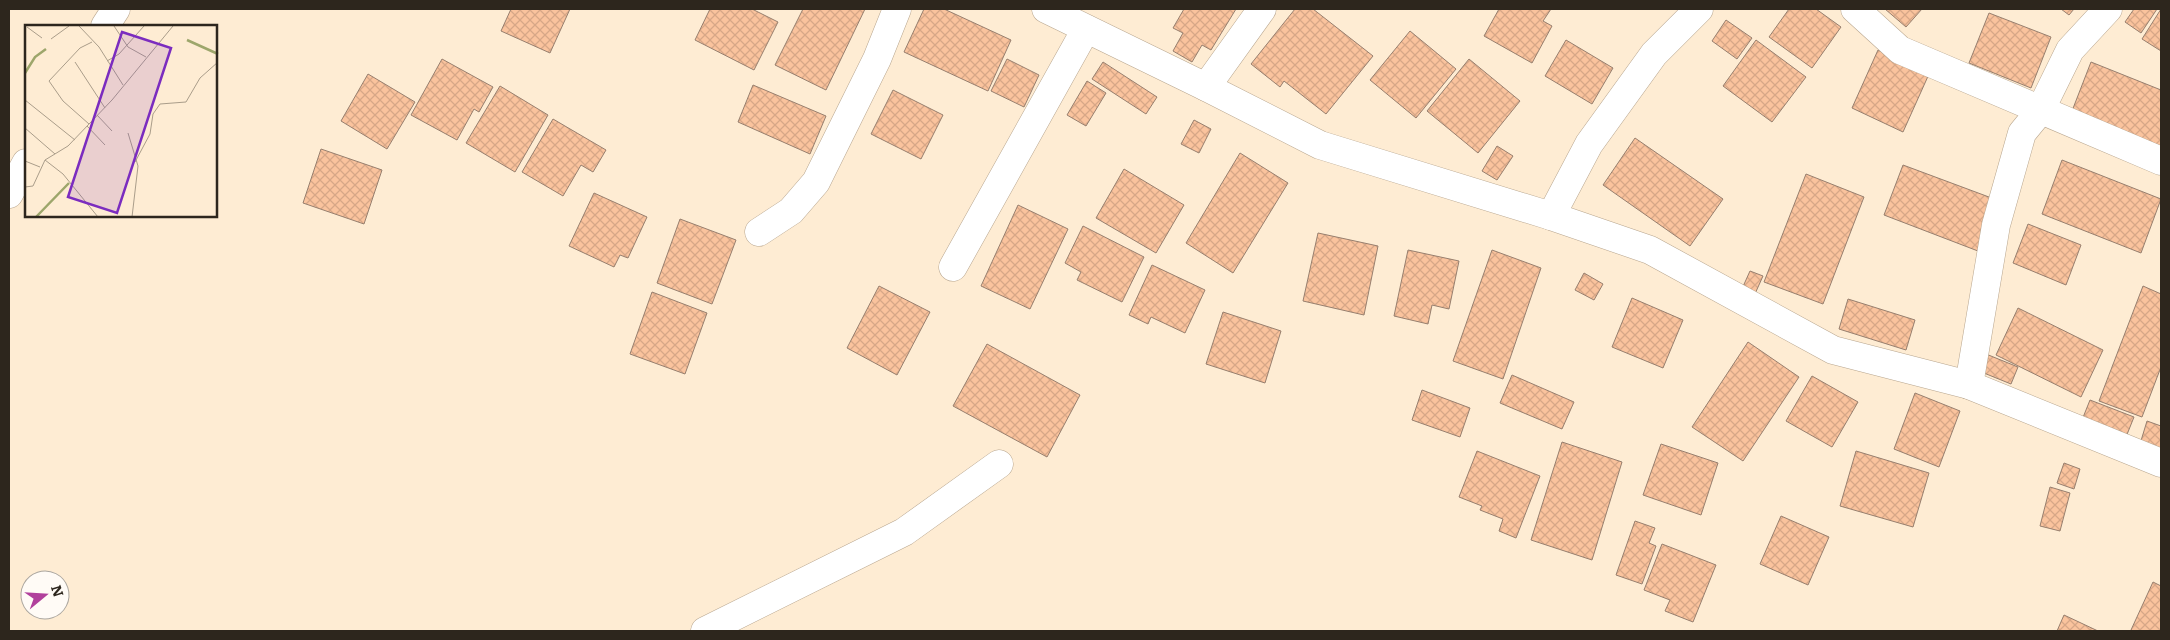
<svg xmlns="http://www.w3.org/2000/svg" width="2170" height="640" font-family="Literata,serif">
<defs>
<pattern id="building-cross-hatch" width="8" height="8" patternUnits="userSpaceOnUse" patternTransform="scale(1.25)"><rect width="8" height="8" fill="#fac39d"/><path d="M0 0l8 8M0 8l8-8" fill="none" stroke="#d7a787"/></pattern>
</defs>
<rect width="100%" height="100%" fill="#feecd3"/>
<!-- building -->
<g fill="url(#building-cross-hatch)" stroke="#977f6e">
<polygon points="511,9 570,9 550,53 501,31"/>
<polygon points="710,9 752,9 778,22 754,70 695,40"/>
<polygon points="803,9 865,9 826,90 775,65"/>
<polygon points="924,9 944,9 1011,40 988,91 904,52"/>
<polygon points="1184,9 1236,9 1211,50 1202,45 1192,62 1173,51 1183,33 1173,28"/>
<polygon points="1295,9 1313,9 1373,56 1326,114 1284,81 1280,87 1251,64"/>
<polygon points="1499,9 1551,9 1543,21 1552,26 1532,63 1484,36"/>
<polygon points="1789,9 1816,9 1841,27 1812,68 1769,37"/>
<polygon points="1885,9 1922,9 1906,27"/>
<polygon points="2061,9 2074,9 2069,15"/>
<polygon points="2134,9 2157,9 2141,33 2125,22"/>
<polygon points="2161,9 2161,51 2142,39"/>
<polygon points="1989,13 2051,37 2031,88 1969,63"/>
<polygon points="1726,20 1752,38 1737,59 1712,41"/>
<polygon points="1410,31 1456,69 1416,118 1370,80"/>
<polygon points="1566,40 1613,68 1592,104 1545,76"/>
<polygon points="1756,40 1806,77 1772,122 1723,86"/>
<polygon points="1878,50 1929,74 1903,132 1852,108"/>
<polygon points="442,59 493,87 479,112 474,109 457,140 411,115"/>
<polygon points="1007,59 1039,75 1024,107 991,91"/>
<polygon points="1469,59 1520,101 1478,153 1427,111"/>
<polygon points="1103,62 1157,97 1146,114 1092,79"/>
<polygon points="2091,62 2161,90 2161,146 2072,111"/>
<polygon points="368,74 415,102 387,149 341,121"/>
<polygon points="1087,81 1106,93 1086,126 1067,115"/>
<polygon points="753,85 826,116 810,154 738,122"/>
<polygon points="500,86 548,115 515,172 466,143"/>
<polygon points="893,90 943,115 921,159 871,134"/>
<polygon points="553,119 606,150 593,172 581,165 563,196 522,172"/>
<polygon points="1194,120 1211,129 1199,153 1181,144"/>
<polygon points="1635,138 1723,199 1690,246 1603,185"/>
<polygon points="1497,146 1513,156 1497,180 1482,171"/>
<polygon points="321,149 382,170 364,224 303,203"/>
<polygon points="1240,153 1288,183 1233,273 1186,243"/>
<polygon points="2062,160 2161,199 2141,253 2042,214"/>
<polygon points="1903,165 1997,200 1978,251 1884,215"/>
<polygon points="1124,169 1184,205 1156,253 1096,218"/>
<polygon points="1806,174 1864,197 1823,304 1764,282"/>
<polygon points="594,193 647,217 628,258 620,255 614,267 569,246"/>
<polygon points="1018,205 1068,229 1030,309 981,286"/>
<polygon points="680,219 736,240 712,304 657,283"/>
<polygon points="2028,224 2081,245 2066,285 2013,263"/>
<polygon points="1083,226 1144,257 1122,302 1077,280 1081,272 1065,263"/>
<polygon points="1318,233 1378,246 1364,315 1303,301"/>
<polygon points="1408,250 1459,261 1449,309 1432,305 1428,324 1394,316"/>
<polygon points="1492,250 1541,268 1503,379 1453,361"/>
<polygon points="1152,265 1205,290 1185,333 1151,317 1148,324 1129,315"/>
<polygon points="1750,271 1763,276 1754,296 1741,291"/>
<polygon points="1584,273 1603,284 1594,300 1575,290"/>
<polygon points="879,286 930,312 897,375 847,348"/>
<polygon points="2143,286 2161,294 2161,367 2142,417 2099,401"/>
<polygon points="652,292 707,313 685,374 630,354"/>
<polygon points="1632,298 1683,320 1663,368 1612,347"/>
<polygon points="1848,299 1915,320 1906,350 1839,329"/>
<polygon points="2018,308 2103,350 2081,397 1996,355"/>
<polygon points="1223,312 1281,331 1265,383 1206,364"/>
<polygon points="1748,342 1799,377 1743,461 1692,427"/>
<polygon points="987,344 1080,395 1047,457 953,406"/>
<polygon points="1986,354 2018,367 2011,384 1979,371"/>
<polygon points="1512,375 1574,402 1562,429 1500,403"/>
<polygon points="1812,376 1858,402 1832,447 1786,421"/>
<polygon points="1422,390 1470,408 1460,437 1412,420"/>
<polygon points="1915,393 1960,411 1939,467 1894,449"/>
<polygon points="2090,400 2134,417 2126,437 2082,420"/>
<polygon points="2147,421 2161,426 2161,451 2140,444"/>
<polygon points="1562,442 1622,462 1592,560 1531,540"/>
<polygon points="1661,444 1718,463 1701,515 1643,495"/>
<polygon points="1477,451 1540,476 1516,538 1499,531 1503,519 1480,510 1482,506 1459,497"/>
<polygon points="1856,451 1929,473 1913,527 1840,506"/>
<polygon points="2064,463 2080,469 2074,489 2057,483"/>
<polygon points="2050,487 2070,493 2060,531 2040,526"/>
<polygon points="1781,516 1829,537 1808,585 1760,564"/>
<polygon points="1635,521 1655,528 1649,543 1656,546 1642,584 1616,575"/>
<polygon points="1662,544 1716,565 1693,622 1665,611 1670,600 1644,590"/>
<polygon points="2153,582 2161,586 2161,631 2134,631 2131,630"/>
<polygon points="2064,615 2098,631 2057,631"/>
</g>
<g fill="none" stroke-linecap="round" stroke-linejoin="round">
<defs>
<g id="street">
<polyline points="1046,9 1206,87 1320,145 1551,216 1650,250 1833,350 1969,385 2161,463"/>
<polyline points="1855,9 1900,50 2161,161"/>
<polyline points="105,26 116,9"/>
<polyline points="1206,87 1262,9"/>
<polyline points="9,194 26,163"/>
<polyline points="1551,216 1589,144 1654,54 1699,9"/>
<polyline points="759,232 791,211 816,182 877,59 897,9"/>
<polyline points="953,267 1086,29"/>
<polyline points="1969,385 1996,225 2022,133 2040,111 2070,50 2108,9"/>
<polyline points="705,631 904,532 999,464"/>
</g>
</defs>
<!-- street casing -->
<use href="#street" stroke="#b8a68f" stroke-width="29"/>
<!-- street -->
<use href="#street" stroke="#fff" stroke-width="28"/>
</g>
<!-- overview -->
<g transform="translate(25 25)">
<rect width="192" height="192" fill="#feecd3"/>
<path fill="none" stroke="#9da66b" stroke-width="2.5" d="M162,15L193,29M0,48L10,32L21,24M11,192L44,158"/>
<path fill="none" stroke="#aa9d8a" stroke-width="1" d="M54,1L74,22L98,60M89,1L103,22L121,32M2,2L17,13M26,14L44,1M82,36L94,29L119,1M50,37L80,83M0,75L50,115M72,90L87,106M64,99L38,76L24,56L55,23L67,17M62,101L80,120M0,103L30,129M103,108L113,141L107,192M20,135L38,149L73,192M0,136L15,142M110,137L125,109L128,89L135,79L161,77L175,53L193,37M0,162L8,161L20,135L43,121L87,75L148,1"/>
<path fill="#7b2cbf" fill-opacity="0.15" stroke="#7b2cbf" stroke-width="2.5" d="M97,7L146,23L92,188L43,172Z"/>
<rect width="192" height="192" fill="none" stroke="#2d261d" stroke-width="2.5"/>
</g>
<!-- border -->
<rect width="2170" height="640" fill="none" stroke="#2d261d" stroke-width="20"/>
<!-- north arrow -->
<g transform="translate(45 595) rotate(72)"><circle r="24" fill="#fffbf6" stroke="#aba69f"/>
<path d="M0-4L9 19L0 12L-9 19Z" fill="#b1409c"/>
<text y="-8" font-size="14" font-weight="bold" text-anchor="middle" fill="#2d261d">N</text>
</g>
</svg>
